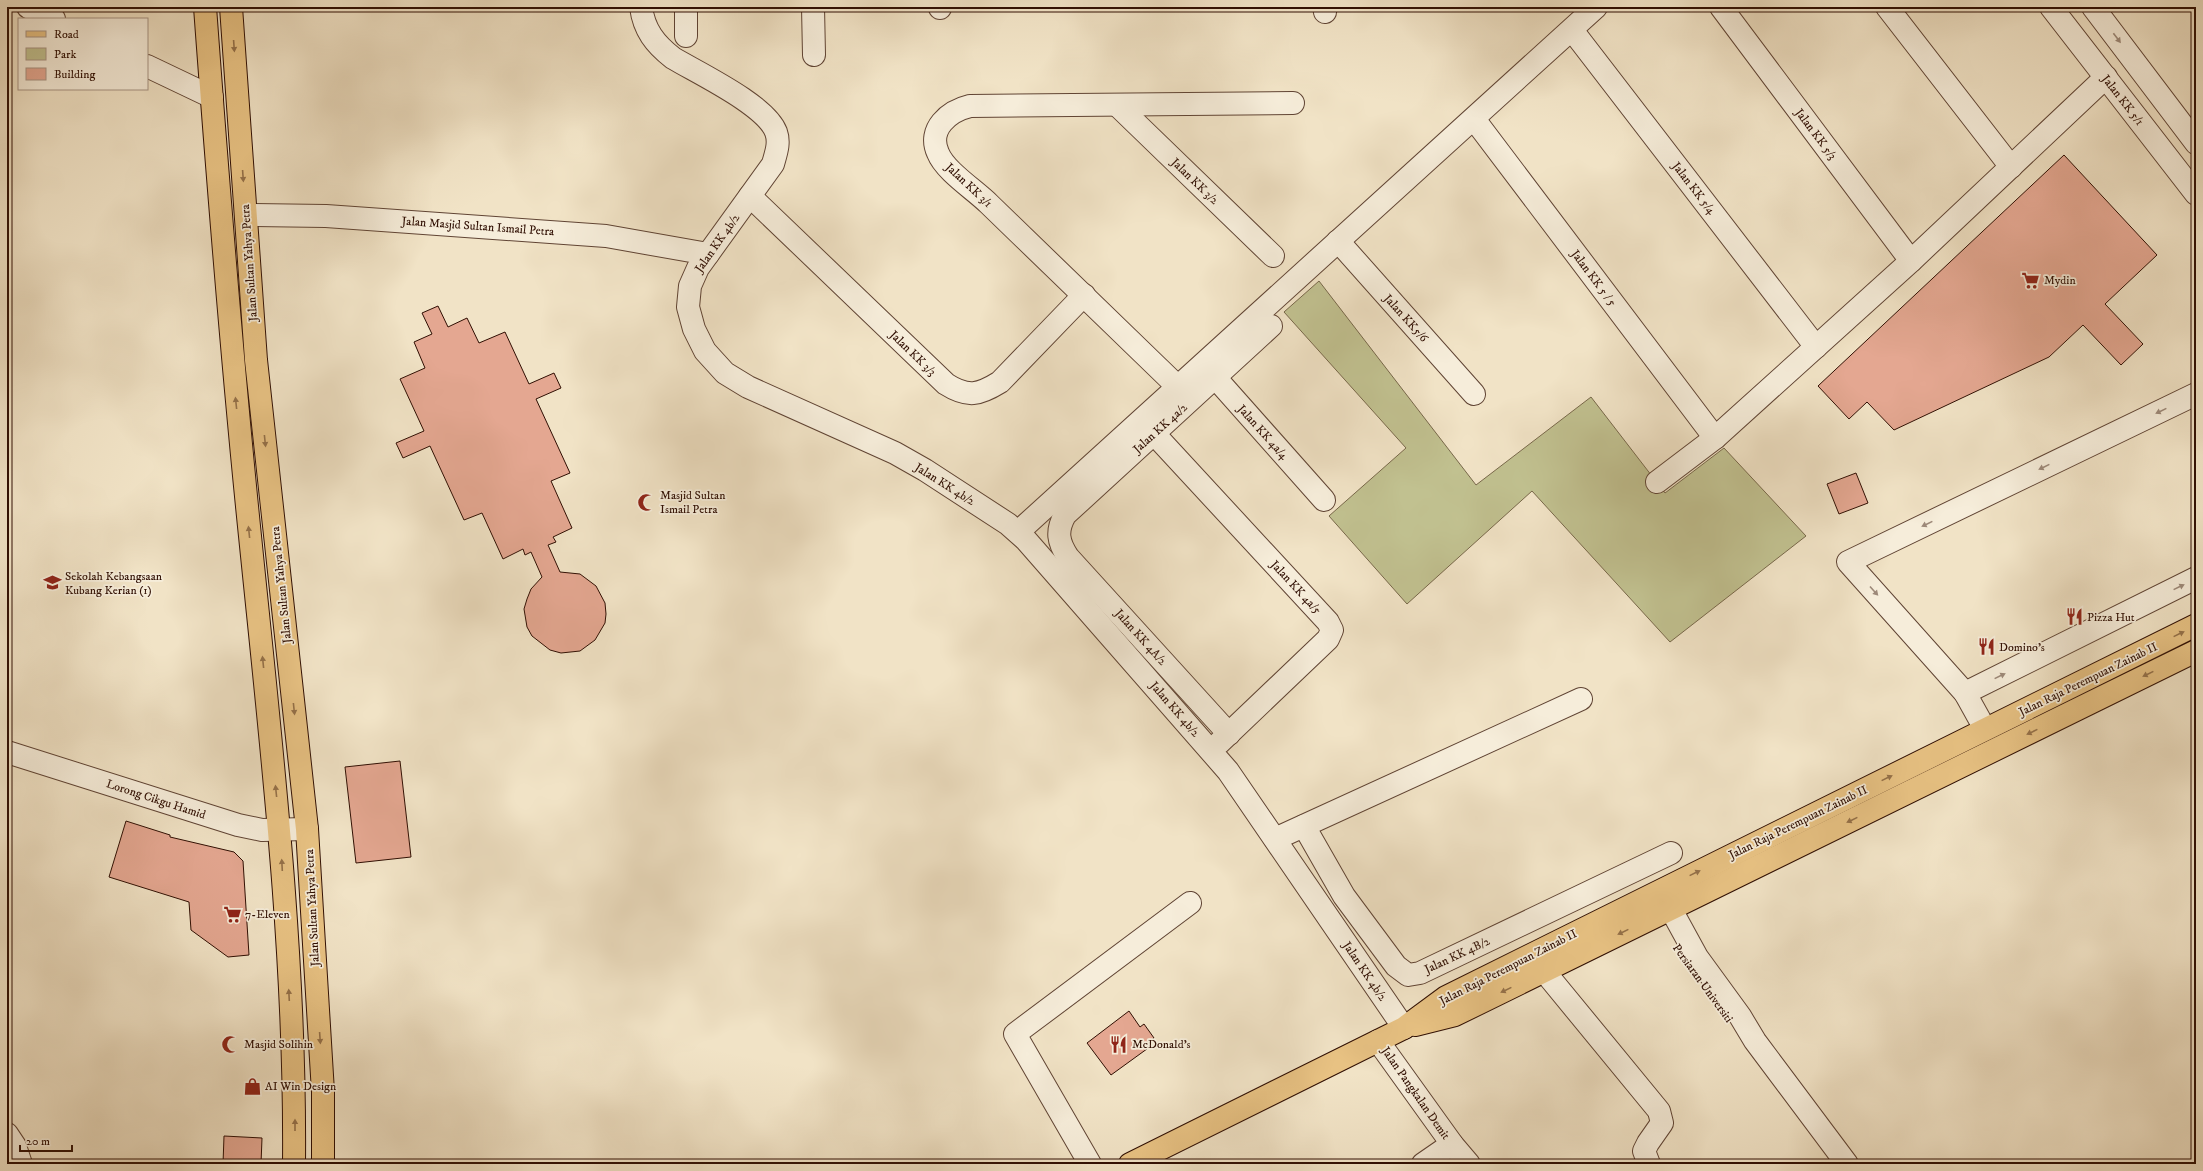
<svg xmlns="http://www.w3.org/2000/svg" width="2203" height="1171" font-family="'IM FELL DW Pica',serif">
<rect width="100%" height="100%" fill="#f1e3c6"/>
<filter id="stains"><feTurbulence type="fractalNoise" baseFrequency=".005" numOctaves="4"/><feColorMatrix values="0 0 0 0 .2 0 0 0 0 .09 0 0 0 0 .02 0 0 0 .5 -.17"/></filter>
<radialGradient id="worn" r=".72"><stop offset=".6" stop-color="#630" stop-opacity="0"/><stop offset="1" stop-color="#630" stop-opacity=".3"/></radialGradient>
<!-- green -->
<polygon fill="#c1c190" stroke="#78684a" points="1319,281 1476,485 1591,397 1665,493 1724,448 1806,536 1670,642 1532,491 1407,604 1329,516 1406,448 1284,312"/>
<!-- building -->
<g fill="#e4a791" stroke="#300f03">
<polygon points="2064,155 2157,255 2105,304 2143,344 2121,365 2083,325 2049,357 1894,430 1867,402 1849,419 1818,386"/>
<polygon points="438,306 448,327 467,318 479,343 505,332 529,384 554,373 561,388 536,399 570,473 551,481 572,528 553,537 556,542 548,545 560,572 580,574 596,586 605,603 606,614 605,623 595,640 580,651 561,653 550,650 532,636 527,627 524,609 527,599 531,589 542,577 531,552 525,555 523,549 503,559 482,513 464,520 430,446 403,458 396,443 424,431 400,379 425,368 414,342 432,334 422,313"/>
<polygon points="1856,473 1868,503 1839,514 1827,484"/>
<polygon points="400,761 411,857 356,863 345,767"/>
<polygon points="126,821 170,835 170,837 234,852 243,861 249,955 228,957 191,930 189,902 109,877"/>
<polygon points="1129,1011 1140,1027 1144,1024 1154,1038 1148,1043 1151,1046 1111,1075 1087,1043"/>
<polygon points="224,1136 262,1138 261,1164 223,1164"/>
</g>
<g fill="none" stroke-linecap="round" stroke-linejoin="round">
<defs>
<g id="minor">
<polyline points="28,7 54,19"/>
<path d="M641,7C644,30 655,44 673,58C698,73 766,105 776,132C780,143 776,153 773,164L698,268L690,286L688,307L694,329L705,351L725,373L748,387L895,453L925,470L1008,524L1026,540L1228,771L1404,1028"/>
<polyline points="686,7 686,36"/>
<polyline points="813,7 814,55"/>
<polyline points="940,7 940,8"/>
<polyline points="1324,7 1325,12"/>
<polyline points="1721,7 1911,261"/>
<polyline points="1887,7 2011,167"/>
<polyline points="2051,7 2196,194"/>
<polyline points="2093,7 2196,143"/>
<polyline points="1572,30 1816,347"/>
<polyline points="147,66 212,97"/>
<polyline points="1117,105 1273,256"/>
<polyline points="1474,119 1715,438"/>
<path d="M750,196L946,384C968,398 979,395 1000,382L1084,295"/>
<polyline points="246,215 326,216 606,236 708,254"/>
<polyline points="1338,241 1474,394"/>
<polyline points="1205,366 1324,500"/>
<path d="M1178,387C1115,326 1052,265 989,204C975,190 945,171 938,153C927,129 949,111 970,106L1293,103"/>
<polyline points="1145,424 1328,622 1332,630 1328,639 1219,743"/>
<polyline points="1657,482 1715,438 1911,261 2106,77"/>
<polyline points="1018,532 1596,7"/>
<polyline points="1965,693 2196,578"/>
<polyline points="1985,729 1965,693 1848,562 2196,394"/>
<path d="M1229,734L1068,557C1058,542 1056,531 1065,515L1271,326"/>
<polyline points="7,752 238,825 262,830 307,829"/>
<polyline points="1304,826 1344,896 1396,966 1408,975 1420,973 1671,853"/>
<polyline points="1275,839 1581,699"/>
<polyline points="1662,893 1697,957 1740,1016 1755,1041 1847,1164"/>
<polyline points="1544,971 1659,1111 1662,1123 1648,1143 1644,1151 1649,1164"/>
<polyline points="1378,1041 1452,1144 1469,1164"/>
<polyline points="7,1134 15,1146 21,1164"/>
<polyline points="1090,1164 1015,1034 1190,903"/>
<polyline points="1423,1164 1452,1144"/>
</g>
<g id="major">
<polyline points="1415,1025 1455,1015 2196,651"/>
<polyline points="1130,1164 1404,1028 1446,997 2196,625"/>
</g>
<g id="highway">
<path d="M205,7C218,184 232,360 250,536C271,744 296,955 294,1164"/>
<polyline points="231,7 256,360 307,829 323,1092 323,1164"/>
</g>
</defs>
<!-- minor casing -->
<use href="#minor" stroke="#604434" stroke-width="24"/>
<!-- major casing -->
<use href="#major" stroke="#300f03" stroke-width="24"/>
<!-- highway casing -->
<use href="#highway" stroke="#300f03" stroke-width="24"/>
<!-- minor -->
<use href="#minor" stroke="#f6edda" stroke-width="22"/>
<!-- major -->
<use href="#major" stroke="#e8c283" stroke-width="22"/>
<!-- highway -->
<use href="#highway" stroke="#e8c283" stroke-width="22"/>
</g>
<!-- one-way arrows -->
<defs><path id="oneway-solid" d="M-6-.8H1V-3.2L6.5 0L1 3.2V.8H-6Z"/></defs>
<g fill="#9d8979">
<use href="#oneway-solid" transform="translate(2117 38) rotate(53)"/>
<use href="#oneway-solid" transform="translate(2161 411) rotate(154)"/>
<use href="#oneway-solid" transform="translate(2044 467) rotate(154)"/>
<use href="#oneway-solid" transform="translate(1927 524) rotate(154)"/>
<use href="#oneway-solid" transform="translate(2179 587) rotate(-26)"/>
<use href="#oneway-solid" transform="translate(1874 591) rotate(48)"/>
<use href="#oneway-solid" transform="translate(2000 676) rotate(-26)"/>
</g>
<g fill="#957149">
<use href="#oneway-solid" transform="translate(234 46) rotate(86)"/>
<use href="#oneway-solid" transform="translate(243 176) rotate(86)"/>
<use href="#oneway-solid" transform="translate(236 403) rotate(-96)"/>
<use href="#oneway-solid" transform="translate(265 441) rotate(84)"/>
<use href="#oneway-solid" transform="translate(249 532) rotate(-96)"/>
<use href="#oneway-solid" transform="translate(2179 634) rotate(-26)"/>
<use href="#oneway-solid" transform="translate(263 662) rotate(-96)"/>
<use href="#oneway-solid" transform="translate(2148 674) rotate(154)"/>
<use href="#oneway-solid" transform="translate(294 709) rotate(84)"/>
<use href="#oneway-solid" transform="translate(2032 732) rotate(154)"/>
<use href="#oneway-solid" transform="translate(1887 778) rotate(-26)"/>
<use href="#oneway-solid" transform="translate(276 791) rotate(-96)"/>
<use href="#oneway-solid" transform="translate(1852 820) rotate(154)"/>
<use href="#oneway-solid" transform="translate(282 865) rotate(-93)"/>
<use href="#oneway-solid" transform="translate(1695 873) rotate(-26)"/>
<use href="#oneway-solid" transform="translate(1623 932) rotate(154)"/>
<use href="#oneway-solid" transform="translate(1506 990) rotate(154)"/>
<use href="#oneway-solid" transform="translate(289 995) rotate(-93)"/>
<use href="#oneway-solid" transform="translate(320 1038) rotate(86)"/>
<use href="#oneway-solid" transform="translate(295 1125) rotate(-90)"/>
</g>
<!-- icons -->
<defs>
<symbol id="supermarket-bare" viewBox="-9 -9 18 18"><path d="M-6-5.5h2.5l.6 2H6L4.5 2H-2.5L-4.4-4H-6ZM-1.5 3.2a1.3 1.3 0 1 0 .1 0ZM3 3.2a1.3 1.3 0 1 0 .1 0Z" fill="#8f2418" stroke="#f6edda" stroke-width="2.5" paint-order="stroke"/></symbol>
<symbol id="mosque-bare" viewBox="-9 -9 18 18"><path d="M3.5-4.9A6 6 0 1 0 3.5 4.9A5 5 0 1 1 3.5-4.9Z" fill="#8f2418" stroke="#f6edda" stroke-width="2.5" paint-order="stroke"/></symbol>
<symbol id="school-bare" viewBox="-9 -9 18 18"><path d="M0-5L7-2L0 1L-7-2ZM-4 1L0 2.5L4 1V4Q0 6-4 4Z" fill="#8f2418" stroke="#f6edda" stroke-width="2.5" paint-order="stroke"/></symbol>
<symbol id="restaurant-bare" viewBox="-9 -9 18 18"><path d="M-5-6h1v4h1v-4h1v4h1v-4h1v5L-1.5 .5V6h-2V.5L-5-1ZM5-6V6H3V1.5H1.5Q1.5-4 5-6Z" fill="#8f2418" stroke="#f6edda" stroke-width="2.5" paint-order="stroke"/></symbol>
<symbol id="shop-bare" viewBox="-9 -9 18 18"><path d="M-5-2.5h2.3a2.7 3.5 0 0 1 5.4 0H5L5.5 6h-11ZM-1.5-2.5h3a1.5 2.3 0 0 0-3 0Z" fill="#8f2418" stroke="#f6edda" stroke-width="2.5" paint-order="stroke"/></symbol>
</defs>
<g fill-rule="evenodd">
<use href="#supermarket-bare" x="2018" y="268" width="25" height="25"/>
<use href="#mosque-bare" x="634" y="490" width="25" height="25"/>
<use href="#school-bare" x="40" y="570" width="25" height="25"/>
<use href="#restaurant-bare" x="2062" y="604" width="25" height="25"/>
<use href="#restaurant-bare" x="1974" y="634" width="25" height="25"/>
<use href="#supermarket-bare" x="220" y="902" width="25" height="25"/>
<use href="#mosque-bare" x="218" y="1032" width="25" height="25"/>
<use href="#restaurant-bare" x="1106" y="1032" width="25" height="25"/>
<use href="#shop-bare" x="240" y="1074" width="25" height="25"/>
</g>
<g text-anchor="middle" stroke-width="3.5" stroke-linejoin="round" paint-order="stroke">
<!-- street labels -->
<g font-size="12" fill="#300f03" stroke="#f6edda">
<text transform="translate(2123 100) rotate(52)" y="4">Jalan KK 5/1</text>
<text transform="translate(1816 134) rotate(53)" y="4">Jalan KK 5/3</text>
<text transform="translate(1195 181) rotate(44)" y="4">Jalan KK 3/2</text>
<text transform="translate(969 185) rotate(43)" y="4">Jalan KK 3/1</text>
<text transform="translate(1694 188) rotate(52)" y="4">Jalan KK 5/4</text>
<text transform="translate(478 226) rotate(4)" y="4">Jalan Masjid Sultan Ismail Petra</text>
<text transform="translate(717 243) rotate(-55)" y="4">Jalan KK 4b/2</text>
<text transform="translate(249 263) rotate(-94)" y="4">Jalan Sultan Yahya Petra</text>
<text transform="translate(1594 278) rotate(53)" y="4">Jalan KK 5 / 5</text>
<text transform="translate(1406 318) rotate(48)" y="4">Jalan KK5/6</text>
<text transform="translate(913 353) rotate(44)" y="4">Jalan KK 3/3</text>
<text transform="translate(1160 428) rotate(-42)" y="4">Jalan KK 4a/2</text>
<text transform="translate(1263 432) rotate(48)" y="4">Jalan KK 4a/4</text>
<text transform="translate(945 484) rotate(32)" y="4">Jalan KK 4b/2</text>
<text transform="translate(281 585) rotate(-96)" y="4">Jalan Sultan Yahya Petra</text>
<text transform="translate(1296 587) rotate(47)" y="4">Jalan KK 4a/5</text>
<text transform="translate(1141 637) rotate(48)" y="4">Jalan KK 4A/2</text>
<text transform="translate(2088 679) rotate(-26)" y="4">Jalan Raja Perempuan Zainab II</text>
<text transform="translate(1175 709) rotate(49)" y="4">Jalan KK 4b/2</text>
<text transform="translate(156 799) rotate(18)" y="4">Lorong Cikgu Hamid</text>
<text transform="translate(1798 822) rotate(-26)" y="4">Jalan Raja Perempuan Zainab II</text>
<text transform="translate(312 908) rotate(-93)" y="4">Jalan Sultan Yahya Petra</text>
<text transform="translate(1457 955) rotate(-25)" y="4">Jalan KK 4B/2</text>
<text transform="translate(1508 967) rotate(-27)" y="4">Jalan Raja Perempuan Zainab II</text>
<text transform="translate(1365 971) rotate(56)" y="4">Jalan KK 4b/2</text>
<text transform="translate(1703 983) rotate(54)" y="4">Persiaran Universiti</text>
<text transform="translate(1416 1093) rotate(55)" y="4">Jalan Pangkalan Demit</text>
</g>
<!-- poi labels -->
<g font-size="12" fill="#300f03" stroke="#f6edda" text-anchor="start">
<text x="2044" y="284">Mydin</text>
<text x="660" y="499">Masjid Sultan<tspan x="660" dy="14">Ismail Petra</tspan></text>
<text x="65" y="580">Sekolah Kebangsaan<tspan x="65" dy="14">Kubang Kerian (1)</tspan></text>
<text x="2087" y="621">Pizza Hut</text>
<text x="1999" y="651">Domino's</text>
<text x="245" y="918">7-Eleven</text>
<text x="244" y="1048">Masjid Solihin</text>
<text x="1132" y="1048">McDonald's</text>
<text x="265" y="1090">AI Win Design</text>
</g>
</g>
<!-- margin -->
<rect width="2203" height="1171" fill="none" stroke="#f1e3c6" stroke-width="24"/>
<rect x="8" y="8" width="2187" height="1155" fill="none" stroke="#300f03" stroke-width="2"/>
<rect x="12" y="12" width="2179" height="1147" fill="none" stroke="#300f03"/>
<!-- legend -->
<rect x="18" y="18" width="130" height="72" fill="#f6edda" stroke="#a79484"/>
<rect x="26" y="31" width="20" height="6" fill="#e8c283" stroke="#a79484"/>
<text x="54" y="38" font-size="12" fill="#300f03">Road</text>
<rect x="26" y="48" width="20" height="12" fill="#c1c190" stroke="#a79484"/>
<text x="54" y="58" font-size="12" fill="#300f03">Park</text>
<rect x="26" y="68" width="20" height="12" fill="#e4a791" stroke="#a79484"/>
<text x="54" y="78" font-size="12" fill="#300f03">Building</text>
<!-- scale -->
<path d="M20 1145v6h52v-6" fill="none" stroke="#300f03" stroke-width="2"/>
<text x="26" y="1145" font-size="12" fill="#300f03" stroke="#f6edda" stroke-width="3" paint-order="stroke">20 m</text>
<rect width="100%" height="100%" filter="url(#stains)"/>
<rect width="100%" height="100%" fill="url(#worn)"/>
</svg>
